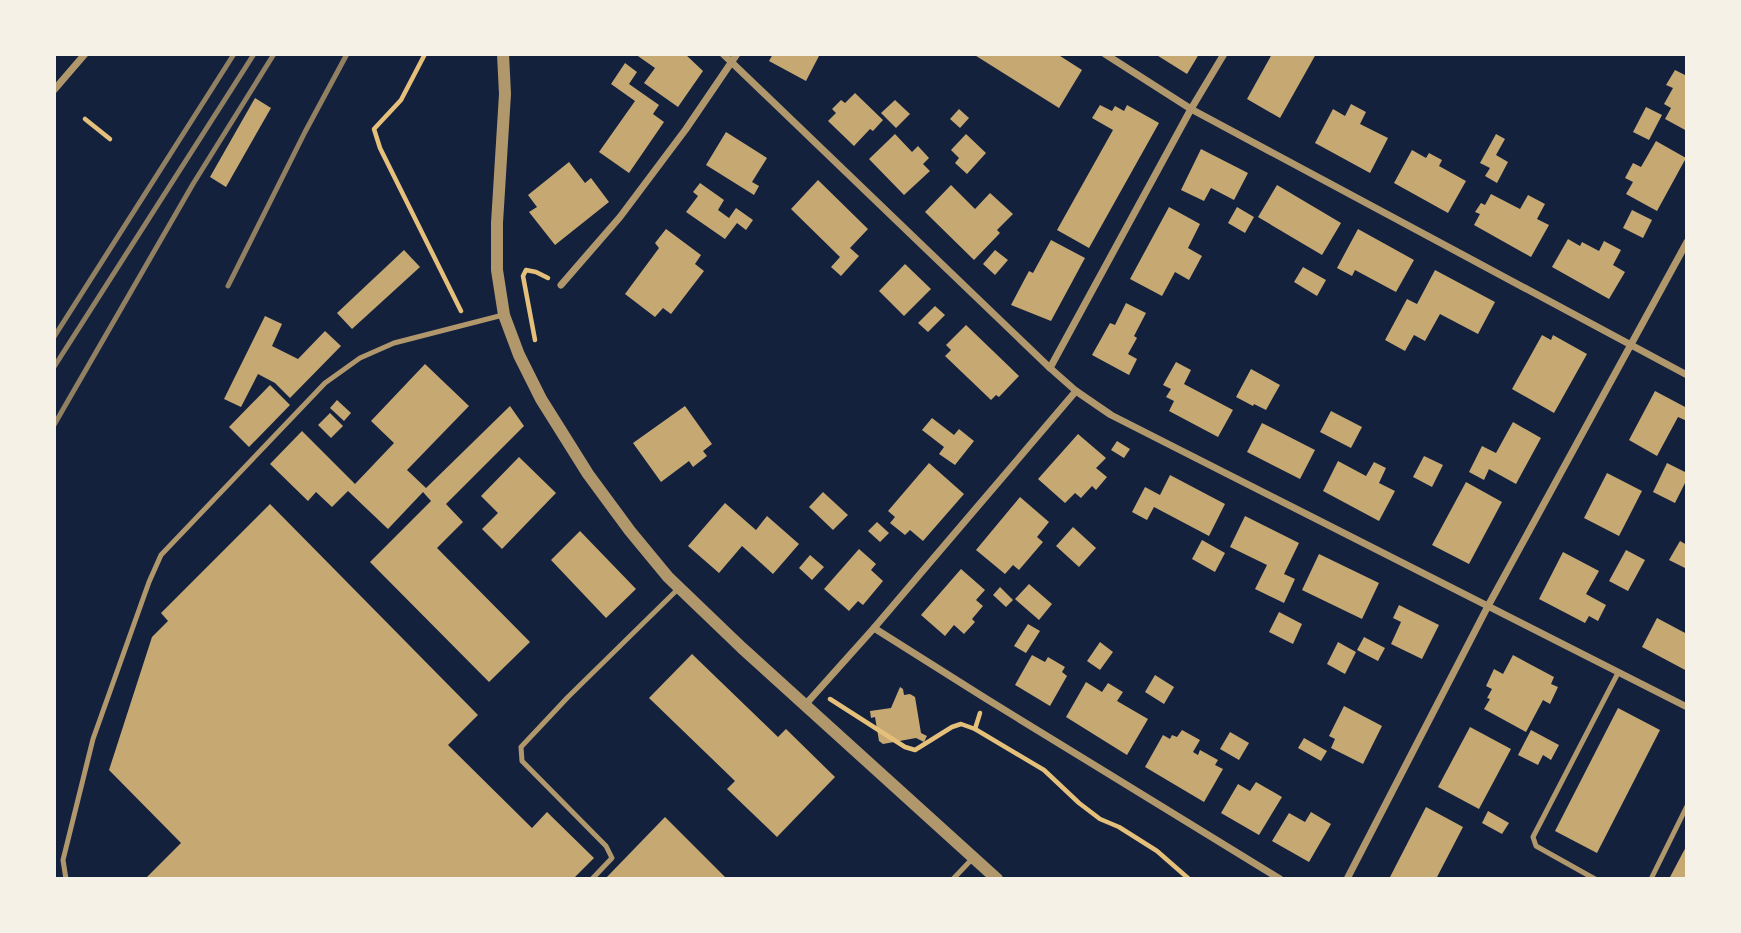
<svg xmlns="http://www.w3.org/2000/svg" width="1741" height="933" font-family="Ubuntu,sans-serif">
<rect width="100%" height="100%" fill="#14213d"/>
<!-- building -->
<g fill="#c6a872">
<polygon points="635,54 685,54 703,71 678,107 644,83 655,68"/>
<polygon points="773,54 820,54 806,81 769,61"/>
<polygon points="973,54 1057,54 1082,70 1059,108"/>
<polygon points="1155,54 1199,54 1187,74"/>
<polygon points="1272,54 1316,54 1280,118 1247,99"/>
<polygon points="625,63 637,72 629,84 659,105 653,114 664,122 629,173 599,152 635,101 611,84"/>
<polygon points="1675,70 1687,76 1687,131 1665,119 1671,108 1664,104 1673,88 1666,85"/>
<polygon points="855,93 883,120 873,131 870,129 854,146 828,121 836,113 832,109 841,100 845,103"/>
<polygon points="255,98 271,108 226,187 210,177"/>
<polygon points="895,100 910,114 896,128 881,113"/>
<polygon points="1351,104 1366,112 1360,124 1388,138 1370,173 1315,143 1333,109 1345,116"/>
<polygon points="1100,105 1112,111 1115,106 1124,111 1127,105 1159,123 1089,248 1057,230 1113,130 1092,118"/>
<polygon points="1646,107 1662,115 1649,140 1633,132"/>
<polygon points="959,109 969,118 960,128 950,119"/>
<polygon points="726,132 767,158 752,182 759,186 754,195 706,165"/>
<polygon points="895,134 912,152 918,146 929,158 923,164 930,171 904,195 869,159"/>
<polygon points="966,134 986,153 967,174 955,163 959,158 951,150"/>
<polygon points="1496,134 1505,139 1496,155 1508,162 1497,183 1485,176 1490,168 1480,163"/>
<polygon points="1656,141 1686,158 1657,211 1626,194 1633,182 1625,178 1633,163 1641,167"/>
<polygon points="1201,149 1248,173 1234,200 1211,188 1204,201 1181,190"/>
<polygon points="1412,150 1426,158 1429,153 1442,160 1439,166 1466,181 1448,213 1394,183"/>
<polygon points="569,162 585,183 591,178 609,202 555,245 529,212 537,207 528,195"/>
<polygon points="818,180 868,229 850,248 859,256 841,276 831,267 840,257 791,209"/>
<polygon points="700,183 724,200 718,210 729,218 736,208 753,220 746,230 737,223 725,239 686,212 698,196 693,192"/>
<polygon points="951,185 975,209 990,193 1013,214 997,230 1000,233 974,260 925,212"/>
<polygon points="1277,185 1341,223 1322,255 1258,217"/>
<polygon points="1491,194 1520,209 1528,195 1545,204 1537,219 1549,225 1531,257 1474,225 1480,214 1475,212 1481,203 1485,205"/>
<polygon points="1169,207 1200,224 1188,248 1202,256 1189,280 1175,272 1162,296 1130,279"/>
<polygon points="1237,207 1254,217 1245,233 1228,223"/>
<polygon points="1632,210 1652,220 1643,238 1623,228"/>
<polygon points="666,229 701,255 695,264 704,271 671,314 663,308 655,317 625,294 659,248 655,243"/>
<polygon points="1358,229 1414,260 1396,292 1355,270 1352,276 1337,268"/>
<polygon points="1568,239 1580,246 1582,242 1599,251 1604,241 1621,250 1613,265 1625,272 1609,299 1552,267"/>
<polygon points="1051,240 1085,258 1051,321 1011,305 1029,271 1033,273"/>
<polygon points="404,250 420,267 352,329 337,313"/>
<polygon points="995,250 1008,260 995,275 983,264"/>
<polygon points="905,264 931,289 904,316 879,291"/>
<polygon points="1303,267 1326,280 1317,296 1294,282"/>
<polygon points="1435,270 1495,302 1478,334 1440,314 1425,341 1414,335 1405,351 1385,340 1407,299 1417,304"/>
<polygon points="1126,303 1146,313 1134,336 1137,338 1128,354 1137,359 1129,375 1092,355 1110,323 1115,325"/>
<polygon points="935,306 945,315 928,332 918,323"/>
<polygon points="265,316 282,324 272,346 298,359 325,331 341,346 290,398 275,383 258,374 241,407 224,399"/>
<polygon points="966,325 1019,376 999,397 996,395 991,400 945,356 951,350 946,345"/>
<polygon points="1542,335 1551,340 1553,335 1587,354 1554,413 1512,389"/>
<polygon points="1176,362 1191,370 1184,384 1233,410 1218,437 1169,411 1174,401 1166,397 1171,389 1163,385"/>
<polygon points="425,364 469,406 407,470 426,488 510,406 524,426 446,504 463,522 437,548 530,642 489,682 370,562 431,501 423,492 388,529 348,491 332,507 316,492 308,501 270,464 302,431 355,484 394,443 371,421"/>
<polygon points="1251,369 1280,385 1266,410 1254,404 1253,406 1236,397"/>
<polygon points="270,385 290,405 249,447 229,427"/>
<polygon points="1655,391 1687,408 1687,421 1678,417 1657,456 1629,440"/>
<polygon points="337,400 351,413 344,421 330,408"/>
<polygon points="685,406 712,444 703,451 707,456 693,467 689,461 661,482 633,443"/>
<polygon points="1331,411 1362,427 1351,448 1320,432"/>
<polygon points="330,413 343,426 331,438 318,425"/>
<polygon points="932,418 954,435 959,429 974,441 955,465 939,454 944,447 922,430"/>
<polygon points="1513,422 1541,438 1516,484 1489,469 1484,480 1469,472 1482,446 1496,453"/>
<polygon points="1262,423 1315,450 1300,479 1247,452"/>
<polygon points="1078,434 1106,458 1096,468 1107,477 1096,490 1092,486 1081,498 1075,493 1065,503 1038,479"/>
<polygon points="1117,441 1130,449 1124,458 1111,450"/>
<polygon points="1424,456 1443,465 1432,487 1413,477"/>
<polygon points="519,457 556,493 502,549 482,529 498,513 481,496"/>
<polygon points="1338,461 1366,476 1374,462 1386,468 1379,483 1395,491 1379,521 1323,491"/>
<polygon points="929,463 964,494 923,541 910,530 905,535 890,523 895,517 888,511"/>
<polygon points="1667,463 1687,473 1687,479 1675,503 1653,492"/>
<polygon points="1607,473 1642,491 1619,536 1584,518"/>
<polygon points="1170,475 1225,504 1209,536 1154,507 1147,520 1132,512 1145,487 1160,495"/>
<polygon points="1466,482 1502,502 1469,564 1432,545"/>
<polygon points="823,492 848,515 833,530 809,507"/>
<polygon points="1020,497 1049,522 1037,537 1043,542 1019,570 1013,565 1005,574 976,550"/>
<polygon points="725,503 756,530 767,516 799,544 773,574 742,546 719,573 688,546"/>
<polygon points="270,504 478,715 448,745 532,828 547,812 594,858 573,879 145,879 181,843 109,770 152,637 168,621 161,613"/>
<polygon points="1245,516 1299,543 1284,574 1295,579 1284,603 1255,589 1267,565 1230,547"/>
<polygon points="877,522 889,533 880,542 868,531"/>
<polygon points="1073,527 1096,548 1079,567 1056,546"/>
<polygon points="580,531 636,589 606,618 551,560"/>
<polygon points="1202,540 1225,553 1215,572 1192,559"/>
<polygon points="1680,541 1687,545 1687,569 1669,560"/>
<polygon points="859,549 876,564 871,570 883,581 863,605 858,601 849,611 824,589"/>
<polygon points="1626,550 1645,560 1628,591 1609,581"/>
<polygon points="1563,552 1599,571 1586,594 1606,605 1598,621 1589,616 1585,623 1539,599"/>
<polygon points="1319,554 1379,583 1362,619 1302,590"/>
<polygon points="810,555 824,567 812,580 799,568"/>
<polygon points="961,569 985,590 976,600 983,606 972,619 975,622 964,634 954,625 945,636 921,615"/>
<polygon points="1029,584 1052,604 1039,620 1015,599"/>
<polygon points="1000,587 1013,600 1006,607 993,595"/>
<polygon points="1399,605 1439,625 1422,659 1391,644 1401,622 1393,618"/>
<polygon points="1279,612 1302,624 1293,644 1269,632"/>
<polygon points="1657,618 1687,634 1687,671 1642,647"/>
<polygon points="1028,624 1040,631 1026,653 1014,646"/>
<polygon points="1364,637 1385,648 1378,661 1357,650"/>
<polygon points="1100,642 1113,652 1100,670 1087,661"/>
<polygon points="1338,642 1356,652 1345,674 1327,664"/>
<polygon points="692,654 778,737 786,729 835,777 777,837 727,789 735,781 649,698"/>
<polygon points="1032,655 1045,662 1048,657 1065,667 1062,672 1067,676 1050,706 1015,685"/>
<polygon points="1513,655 1554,677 1551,684 1558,687 1550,704 1543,700 1526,732 1484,709 1490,699 1487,698 1492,689 1486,686 1494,669 1503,674"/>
<polygon points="1155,675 1174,687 1164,704 1145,692"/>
<polygon points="1086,682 1102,692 1108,683 1123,692 1117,701 1148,719 1127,755 1066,717"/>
<polygon points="900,687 903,689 904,695 910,694 915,697 921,733 927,736 924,742 916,738 883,744 879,741 875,717 871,718 870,711 891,708"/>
<polygon points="1344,706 1382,726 1363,764 1331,748 1335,739 1329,736"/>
<polygon points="1618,708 1660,730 1597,853 1555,831"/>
<polygon points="1470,727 1511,749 1479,809 1438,787"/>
<polygon points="1182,730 1200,740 1193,752 1198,755 1200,750 1218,760 1215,765 1223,769 1204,802 1145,767 1163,735 1170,739 1172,735 1177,737"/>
<polygon points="1531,730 1559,745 1551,760 1543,755 1538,765 1518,755"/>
<polygon points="1230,732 1249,743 1239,760 1220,749"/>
<polygon points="1304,738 1327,751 1321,761 1298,748"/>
<polygon points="1256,782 1282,797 1259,835 1221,813 1238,784 1250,791"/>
<polygon points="1426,807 1463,827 1436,879 1389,879"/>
<polygon points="1488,811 1509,823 1502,834 1482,823"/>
<polygon points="1311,812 1331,824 1309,862 1272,841 1289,813 1305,822"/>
<polygon points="665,817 727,879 605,879"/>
<polygon points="1687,845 1687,879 1669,879 1680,858"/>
</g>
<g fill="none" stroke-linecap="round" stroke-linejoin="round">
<!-- path -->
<g stroke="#e5c07b" stroke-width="4.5">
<polyline points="425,54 401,100 374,129 380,148 461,311"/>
<polyline points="85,119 110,139"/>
<polyline points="535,340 523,276 526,270 536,272 548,278"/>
<polyline points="830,699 905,747 915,750 952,727 961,724 975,729 1044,770 1079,803 1100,819 1119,827 1157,851 1189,879"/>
<polyline points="975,729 980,713"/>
</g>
<!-- service -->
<g stroke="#b1986c" stroke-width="5">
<polyline points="66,879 63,860 93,739 149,582 161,555 325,383 360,358 394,343 503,315"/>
<polyline points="592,879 612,858 606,846 522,761 521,747 568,697 679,588"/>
<polyline points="953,879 974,857"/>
<polyline points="1595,879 1536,846 1533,837 1618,673"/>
<polyline points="1651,879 1687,806"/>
</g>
<!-- minor -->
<g stroke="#b1986c" stroke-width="7">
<polyline points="723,54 1050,368 1076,391 1111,415 1687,707"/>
<polyline points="1105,54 1191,109 1687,375"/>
<polyline points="54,90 85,54"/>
<polyline points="561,285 620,217 686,129 737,54"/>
<polyline points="1050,368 1191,109 1224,54"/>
<polyline points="874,628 985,698 1280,879"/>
<polyline points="805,705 874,628 1076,391"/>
<polyline points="1347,879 1488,606 1687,242"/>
</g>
<!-- tertiary -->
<polyline stroke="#b1986c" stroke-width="12" points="503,54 505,94 497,223 497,270 504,315 519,355 541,399 588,474 630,531 668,577 742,648 997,879"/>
<!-- rail -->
<g stroke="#918062" stroke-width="5">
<polyline points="228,286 305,132 347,54"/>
<polyline points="54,337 234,54"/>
<polyline points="54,367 254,54"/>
<polyline points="54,425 193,184 274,54"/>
</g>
</g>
<!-- border -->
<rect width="1741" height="933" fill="none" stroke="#f6f1e7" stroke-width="112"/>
</svg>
